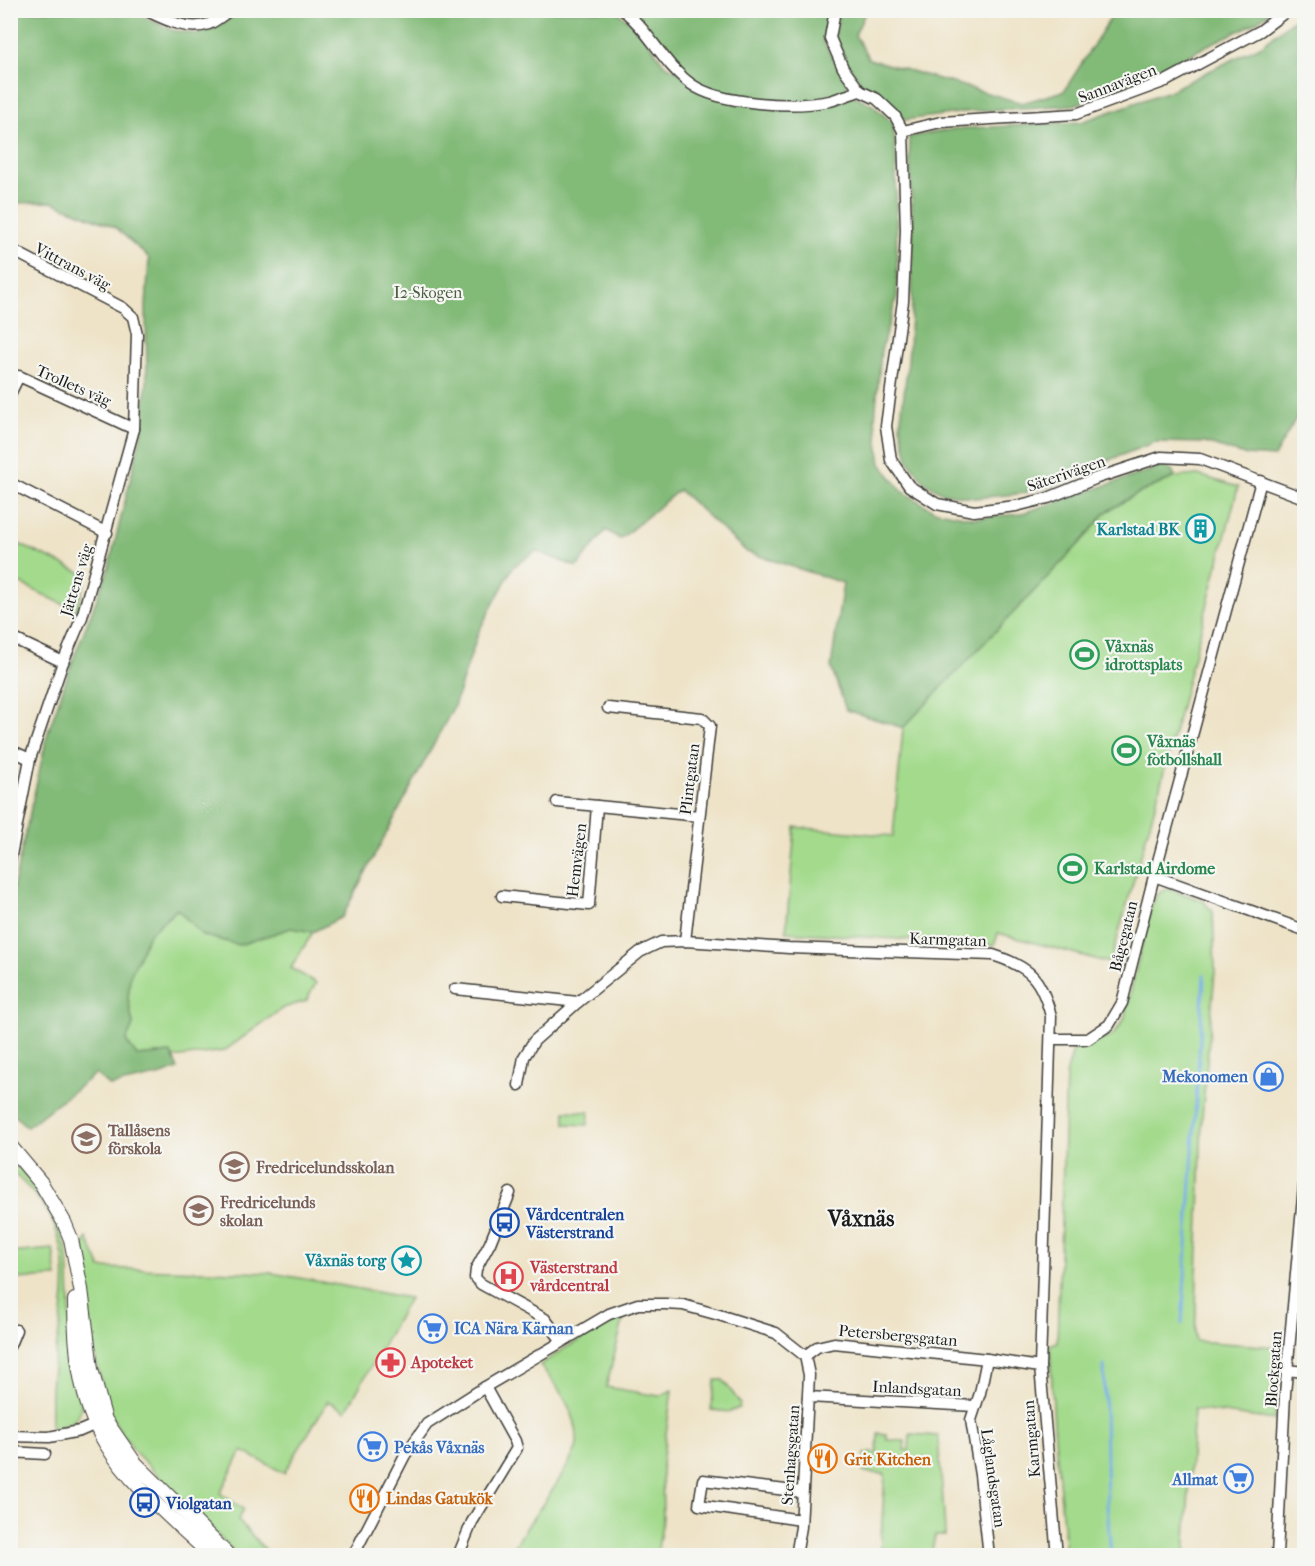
<svg xmlns="http://www.w3.org/2000/svg" width="1315" height="1566" font-family="'IM FELL French Canon',serif">
<rect width="100%" height="100%" fill="#f6f6f2"/>
<filter id="ink" filterUnits="userSpaceOnUse"><feTurbulence type="fractalNoise" baseFrequency=".0167" numOctaves="2"/><feDisplacementMap in="SourceGraphic" scale="12" xChannelSelector="R" yChannelSelector="G"/><feConvolveMatrix kernelMatrix="1 2 1 2 8 2 1 2 1" color-interpolation-filters="sRGB"/></filter>
<filter id="wash" filterUnits="userSpaceOnUse"><feTurbulence type="fractalNoise" baseFrequency=".008" numOctaves="4" result="noise"/><feDisplacementMap in="SourceGraphic" scale="24" xChannelSelector="R" yChannelSelector="G"/><feGaussianBlur stdDeviation="1.35" result="paint"/><feColorMatrix in="noise" values="0 0 0 0 0 0 0 0 0 0 0 0 0 0 0 0 0 1.4 0 .05"/><feComposite in="paint" operator="in"/></filter>
<g filter="url(#wash)">
<rect width="100%" height="100%" fill="#eee3c7"/>
<!-- green -->
<g fill="#a3da8c" stroke="#607b54" stroke-width="1.5">
<polygon points="159,11 218,11 208,18 173,15"/>
<polygon points="1198,475 1238,487 1155,806 1110,963 998,933 994,945 786,932 795,827 893,836 903,728 1090,532 1106,512 1135,495 1175,477"/>
<polygon points="10,540 86,575 77,611 11,579"/>
<polygon points="1168,889 1202,900 1213,912 1215,971 1202,1118 1195,1341 1277,1347 1275,1420 1194,1409 1185,1555 1066,1555 1054,1427 1050,1345 1057,1342 1066,1075 1073,1050 1112,1036 1124,1020 1151,907 1158,893"/>
<polygon points="178,909 202,935 239,945 291,928 313,932 291,968 316,983 306,1001 283,1008 224,1051 173,1058 170,1053 137,1056 126,1041 133,1025 128,998 130,976 149,934"/>
<polygon points="565,1111 589,1112 588,1125 565,1124"/>
<path d="M10,1158C36,1187 61,1216 68,1255C70,1292 70,1329 73,1366C74,1380 84,1396 80,1411C77,1424 63,1427 51,1428C51,1411 50,1394 52,1377C59,1317 80,1265 45,1207C36,1194 22,1182 11,1170Z"/>
<polygon points="87,1238 101,1268 272,1273 409,1298 346,1411 328,1401 284,1473 242,1451 220,1493 243,1509 238,1520 270,1555 237,1555 134,1451 110,1415 96,1361 89,1321 81,1249"/>
<polygon points="53,1249 57,1277 11,1279 11,1253"/>
<path d="M624,1317L606,1387L659,1396L672,1390L662,1464L663,1518L657,1555H510C527,1522 553,1494 570,1461C572,1456 577,1449 577,1444C579,1413 558,1388 540,1365L567,1347Z"/>
<polygon points="715,1380 723,1380 740,1403 739,1408 730,1412 711,1410"/>
<path d="M878,1433L887,1434V1440L905,1441L904,1450H909L910,1434L938,1436C940,1470 944,1502 945,1536H935L932,1551L925,1555H880L885,1474L863,1472L865,1453H877Z"/>
</g>
<!-- forest -->
<g fill="#82ba78" stroke="#4f6b4a" stroke-width="1.5">
<polygon points="10,11 131,11 172,30 198,34 215,28 242,11 616,11 640,30 664,64 736,104 855,96 871,104 893,123 896,156 897,296 881,350 875,419 881,464 902,491 933,510 974,518 1020,514 1164,466 1172,470 1175,477 1135,495 1106,512 1080,543 903,728 846,710 831,667 843,583 747,552 679,490 620,539 606,530 577,567 536,551 513,567 479,631 454,706 342,917 313,932 291,928 239,945 202,935 177,909 149,934 130,976 128,999 133,1025 126,1041 137,1056 171,1053 178,1069 162,1075 110,1086 95,1074 27,1127 11,1112 11,897 48,732 74,657 108,570 141,436 147,382 146,307 149,258 115,227 52,202 11,203"/>
<path d="M629,11H830L823,41L850,89C837,92 823,99 810,100C783,104 717,97 693,82C669,66 648,33 629,11Z"/>
<polygon points="839,11 866,11 855,35 869,59 1022,103 1064,91 1115,11 1271,11 1253,24 1204,47 1158,73 1074,105 974,111 905,120 884,97 864,87 850,68 835,37"/>
<polygon points="1304,11 1304,404 1274,457 1245,455 1205,443 1155,442 1099,464 1055,485 1018,494 975,498 942,493 924,481 909,462 900,426 908,361 912,301 913,230 909,137 954,129 1081,122 1169,91 1262,45"/>
</g>
<g fill="none" stroke-linecap="round" stroke-linejoin="round">
<!-- stream -->
<g stroke="#77aee6" stroke-width="3">
<polyline points="1182,1324 1204,975"/>
<polyline points="1104,1365 1107,1504 1111,1556"/>
</g>
</g>
</g>
<g filter="url(#ink)">
<g fill="none" stroke-linecap="round" stroke-linejoin="round">
<defs>
<g id="minor">
<path d="M145,10C164,19 188,32 209,24C216,21 223,15 230,10"/>
<path d="M623,10C650,31 663,64 691,84C720,105 795,108 830,101C840,98 850,94 860,91"/>
<polyline points="835,10 830,38 843,68 860,91 877,99 895,116 903,131 906,230 903,301 886,426 891,460 909,486 937,504 974,511 1016,506 1048,498 1097,478 1161,457 1200,459 1304,498"/>
<polyline points="903,131 941,122 1076,114 1166,81 1260,31 1288,10"/>
<polyline points="10,249 123,308 133,317 137,334 134,429 82,617 63,662 30,759 10,860"/>
<polyline points="10,394 19,376 134,429"/>
<polyline points="10,483 107,533"/>
<polyline points="10,637 63,662"/>
<polyline points="608,708 702,718 710,726 685,941"/>
<polyline points="10,750 30,759"/>
<polyline points="557,802 699,816"/>
<polyline points="1154,876 1304,930"/>
<polyline points="502,896 589,905 597,806"/>
<polyline points="455,989 578,1002"/>
<polyline points="1052,1039 1088,1039 1109,1025 1122,1003 1154,876 1261,481"/>
<path d="M519,1085L524,1057L534,1041L578,1002L640,952L661,942L685,941L789,948L993,955C1030,967 1041,978 1051,1016L1040,1367L1057,1556"/>
<polyline points="510,1193 490,1243 476,1269 475,1278 481,1284 545,1319 562,1341"/>
<polyline points="10,1330 16,1330 10,1345"/>
<polyline points="805,1356 817,1347 834,1343 987,1359 1040,1367"/>
<polyline points="987,1359 980,1393 971,1420 980,1475 989,1556"/>
<polyline points="1287,1370 1304,1372"/>
<polyline points="808,1397 975,1406"/>
<polyline points="10,1436 49,1437 80,1431 101,1422"/>
<polyline points="10,1452 45,1454"/>
<polyline points="801,1520 699,1505 703,1480 802,1492"/>
<polyline points="353,1556 405,1455 427,1424 485,1387 609,1314 638,1304 665,1304 683,1305 719,1315 776,1333 805,1356 809,1375 801,1527 796,1556"/>
<polyline points="458,1556 472,1522 517,1448 515,1441 485,1387"/>
<polyline points="1277,1556 1285,1394 1304,1186"/>
</g>
<g id="tertiary">
<polyline points="10,1146 41,1183 64,1222 71,1239 81,1289 91,1369 105,1420 134,1462 229,1556"/>
<path d="M75,1300C75,1347 79,1400 105,1442C131,1486 175,1521 212,1556"/>
</g>
</defs>
<!-- minor casing -->
<use href="#minor" stroke="#3c3a36" stroke-width="13"/>
<!-- tertiary casing -->
<use href="#tertiary" stroke="#3c3a36" stroke-width="16"/>
<!-- minor -->
<use href="#minor" stroke="#fff" stroke-width="10"/>
<!-- tertiary -->
<use href="#tertiary" stroke="#fff" stroke-width="14"/>
</g>
</g>
<!-- icons -->
<defs>
<symbol id="building-ring" viewBox="-11 -11 22 22"><circle r="9.5" fill="#f6f6f2" stroke="#0f9aa8" stroke-width="1.5"/><path d="M-4-6H4V6H1V3H-1V6H-4ZM-2.5-4.3h1.7v1.8h-1.7ZM.8-4.3h1.7v1.8H.8ZM-2.5-1h1.7V.8h-1.7ZM.8-1h1.7V.8H.8Z" fill="#0f9aa8"/></symbol>
<symbol id="stadium-ring" viewBox="-11 -11 22 22"><circle r="9.5" fill="#f6f6f2" stroke="#2e9e5b" stroke-width="1.5"/><path d="M0-5a6.5 5 0 1 0 0 10a6.5 5 0 1 0 0-10ZM-3.5-1.8h7v3.6h-7Z" fill="#2e9e5b"/></symbol>
<symbol id="shop-ring" viewBox="-11 -11 22 22"><circle r="9.5" fill="#f6f6f2" stroke="#3f7fe0" stroke-width="1.5"/><path d="M-5-2.5h2.3a2.7 3.5 0 0 1 5.4 0H5L5.5 6h-11ZM-1.5-2.5h3a1.5 2.3 0 0 0-3 0Z" fill="#3f7fe0"/></symbol>
<symbol id="school-ring" viewBox="-11 -11 22 22"><circle r="9.5" fill="#f6f6f2" stroke="#8d6e63" stroke-width="1.5"/><path d="M0-5L7-2L0 1L-7-2ZM-4 1L0 2.5L4 1V4Q0 6-4 4Z" fill="#8d6e63"/></symbol>
<symbol id="bus-ring" viewBox="-11 -11 22 22"><circle r="9.5" fill="#f6f6f2" stroke="#1a4fb4" stroke-width="1.5"/><path d="M-5-6H5V4H4V6H2V4H-2V6H-4V4H-5ZM-3.5-4V0h7V-4ZM-3.5 1.2v1.5H-2V1.2ZM2 1.2v1.5H3.5V1.2Z" fill="#1a4fb4"/></symbol>
<symbol id="sight-ring" viewBox="-11 -11 22 22"><circle r="9.5" fill="#f6f6f2" stroke="#0f9aa8" stroke-width="1.5"/><path d="M0-6L1.8-2.2L6-1.7L2.9 1.2L3.7 5.4L0 3.3L-3.7 5.4L-2.9 1.2L-6-1.7L-1.8-2.2Z" fill="#0f9aa8"/></symbol>
<symbol id="hospital-ring" viewBox="-11 -11 22 22"><circle r="9.5" fill="#f6f6f2" stroke="#e0444e" stroke-width="1.5"/><path d="M-5-5h3v3.5h4V-5h3V5h-3V1.5h-4V5h-3Z" fill="#e0444e"/></symbol>
<symbol id="supermarket-ring" viewBox="-11 -11 22 22"><circle r="9.5" fill="#f6f6f2" stroke="#3f7fe0" stroke-width="1.5"/><path d="M-6-5.5h2.5l.6 2H6L4.5 2H-2.5L-4.4-4H-6ZM-1.5 3.2a1.3 1.3 0 1 0 .1 0ZM3 3.2a1.3 1.3 0 1 0 .1 0Z" fill="#3f7fe0"/></symbol>
<symbol id="pharmacy-ring" viewBox="-11 -11 22 22"><circle r="9.5" fill="#f6f6f2" stroke="#e0444e" stroke-width="1.5"/><path d="M-2-6h4v4h4v4h-4v4h-4v-4h-4v-4h4Z" fill="#e0444e"/></symbol>
<symbol id="restaurant-ring" viewBox="-11 -11 22 22"><circle r="9.5" fill="#f6f6f2" stroke="#e8710a" stroke-width="1.5"/><path d="M-5-6h1v4h1v-4h1v4h1v-4h1v5L-1.5 .5V6h-2V.5L-5-1ZM5-6V6H3V1.5H1.5Q1.5-4 5-6Z" fill="#e8710a"/></symbol>
</defs>
<g fill-rule="evenodd">
<use href="#building-ring" x="1184" y="512" width="33" height="33"/>
<use href="#stadium-ring" x="1068" y="638" width="33" height="33"/>
<use href="#stadium-ring" x="1110" y="734" width="33" height="33"/>
<use href="#stadium-ring" x="1056" y="852" width="33" height="33"/>
<use href="#shop-ring" x="1252" y="1060" width="33" height="33"/>
<use href="#school-ring" x="70" y="1122" width="33" height="33"/>
<use href="#school-ring" x="218" y="1150" width="33" height="33"/>
<use href="#school-ring" x="182" y="1194" width="33" height="33"/>
<use href="#bus-ring" x="488" y="1206" width="33" height="33"/>
<use href="#sight-ring" x="390" y="1244" width="33" height="33"/>
<use href="#hospital-ring" x="492" y="1260" width="33" height="33"/>
<use href="#supermarket-ring" x="416" y="1312" width="33" height="33"/>
<use href="#pharmacy-ring" x="374" y="1346" width="33" height="33"/>
<use href="#supermarket-ring" x="356" y="1430" width="33" height="33"/>
<use href="#restaurant-ring" x="806" y="1442" width="33" height="33"/>
<use href="#supermarket-ring" x="1222" y="1462" width="33" height="33"/>
<use href="#restaurant-ring" x="348" y="1482" width="33" height="33"/>
<use href="#bus-ring" x="128" y="1486" width="33" height="33"/>
</g>
<g text-anchor="middle" stroke-width="4.5" stroke-linejoin="round" paint-order="stroke">
<!-- street labels -->
<g font-size="16" fill="#1c1c1c" stroke="#f6f6f2">
<text transform="translate(1117 83) rotate(-21)" y="6">Sannavägen</text>
<text transform="translate(73 266) rotate(28)" y="6">Vittrans väg</text>
<text transform="translate(74 385) rotate(24)" y="6">Trollets väg</text>
<text transform="translate(1066 473) rotate(-19)" y="6">Säterivägen</text>
<text transform="translate(76 580) rotate(-73)" y="6">Jättens väg</text>
<text transform="translate(689 779) rotate(-83)" y="6">Plintgatan</text>
<text transform="translate(576 860) rotate(-83)" y="6">Hemvägen</text>
<text transform="translate(1123 936) rotate(-76)" y="6">Bågegatan</text>
<text transform="translate(948 939) rotate(2)" y="6">Karmgatan</text>
<text transform="translate(898 1335) rotate(5)" y="6">Petersbergsgatan</text>
<text transform="translate(1273 1369) rotate(-86)" y="6">Blockgatan</text>
<text transform="translate(917 1388) rotate(3)" y="6">Inlandsgatan</text>
<text transform="translate(1031 1439) rotate(-95)" y="6">Karmgatan</text>
<text transform="translate(790 1455) rotate(-86)" y="6">Stenhagsgatan</text>
<text transform="translate(994 1478) rotate(82)" y="6">Låglandsgatan</text>
</g>
<!-- park labels -->
<g font-size="16" fill="#4b5e43" stroke="#f6f6f2">
<text x="428" y="298">I2-Skogen</text>
</g>
<!-- culture labels -->
<g font-size="16" font-weight="bold" fill="#0d838f" stroke="#f6f6f2" text-anchor="end">
<text x="1180" y="535">Karlstad BK</text>
<text x="386" y="1266">Våxnäs torg</text>
</g>
<!-- leisure labels -->
<g font-size="16" font-weight="bold" fill="#27864d" stroke="#f6f6f2" text-anchor="start">
<text x="1105" y="652">Våxnäs<tspan x="1105" dy="18">idrottsplats</tspan></text>
<text x="1147" y="747">Våxnäs<tspan x="1147" dy="18">fotbollshall</tspan></text>
<text x="1094" y="874">Karlstad Airdome</text>
</g>
<!-- shop labels -->
<g font-size="16" font-weight="bold" fill="#366cbe" stroke="#f6f6f2" text-anchor="end">
<text x="1248" y="1082">Mekonomen</text>
<text x="454" y="1334" text-anchor="start">ICA Nära Kärnan</text>
<text x="394" y="1453" text-anchor="start">Pekås Våxnäs</text>
<text x="1218" y="1485">Allmat</text>
</g>
<!-- education labels -->
<g font-size="16" font-weight="bold" fill="#785e54" stroke="#f6f6f2" text-anchor="start">
<text x="108" y="1136">Tallåsens<tspan x="108" dy="18">förskola</tspan></text>
<text x="256" y="1173">Fredricelundsskolan</text>
<text x="220" y="1208">Fredricelunds<tspan x="220" dy="18">skolan</tspan></text>
</g>
<!-- transit labels -->
<g font-size="16" font-weight="bold" fill="#164399" stroke="#f6f6f2" text-anchor="start">
<text x="526" y="1220">Vårdcentralen<tspan x="526" dy="18">Västerstrand</tspan></text>
<text x="166" y="1509">Violgatan</text>
</g>
<!-- health labels -->
<g font-size="16" font-weight="bold" fill="#be3a42" stroke="#f6f6f2" text-anchor="start">
<text x="530" y="1273">Västerstrand<tspan x="530" dy="18">vårdcentral</tspan></text>
<text x="411" y="1368">Apoteket</text>
</g>
<!-- food labels -->
<g font-size="16" font-weight="bold" fill="#c56008" stroke="#f6f6f2" text-anchor="start">
<text x="844" y="1465">Grit Kitchen</text>
<text x="386" y="1504">Lindas Gatukök</text>
</g>
<!-- district labels -->
<g font-size="22" font-weight="bold" fill="#1c1c1c" stroke="#f6f6f2">
<text x="861" y="1226">Våxnäs</text>
</g>
</g>
<!-- margin -->
<rect width="1315" height="1566" fill="none" stroke="#f6f6f2" stroke-width="36"/>
</svg>
